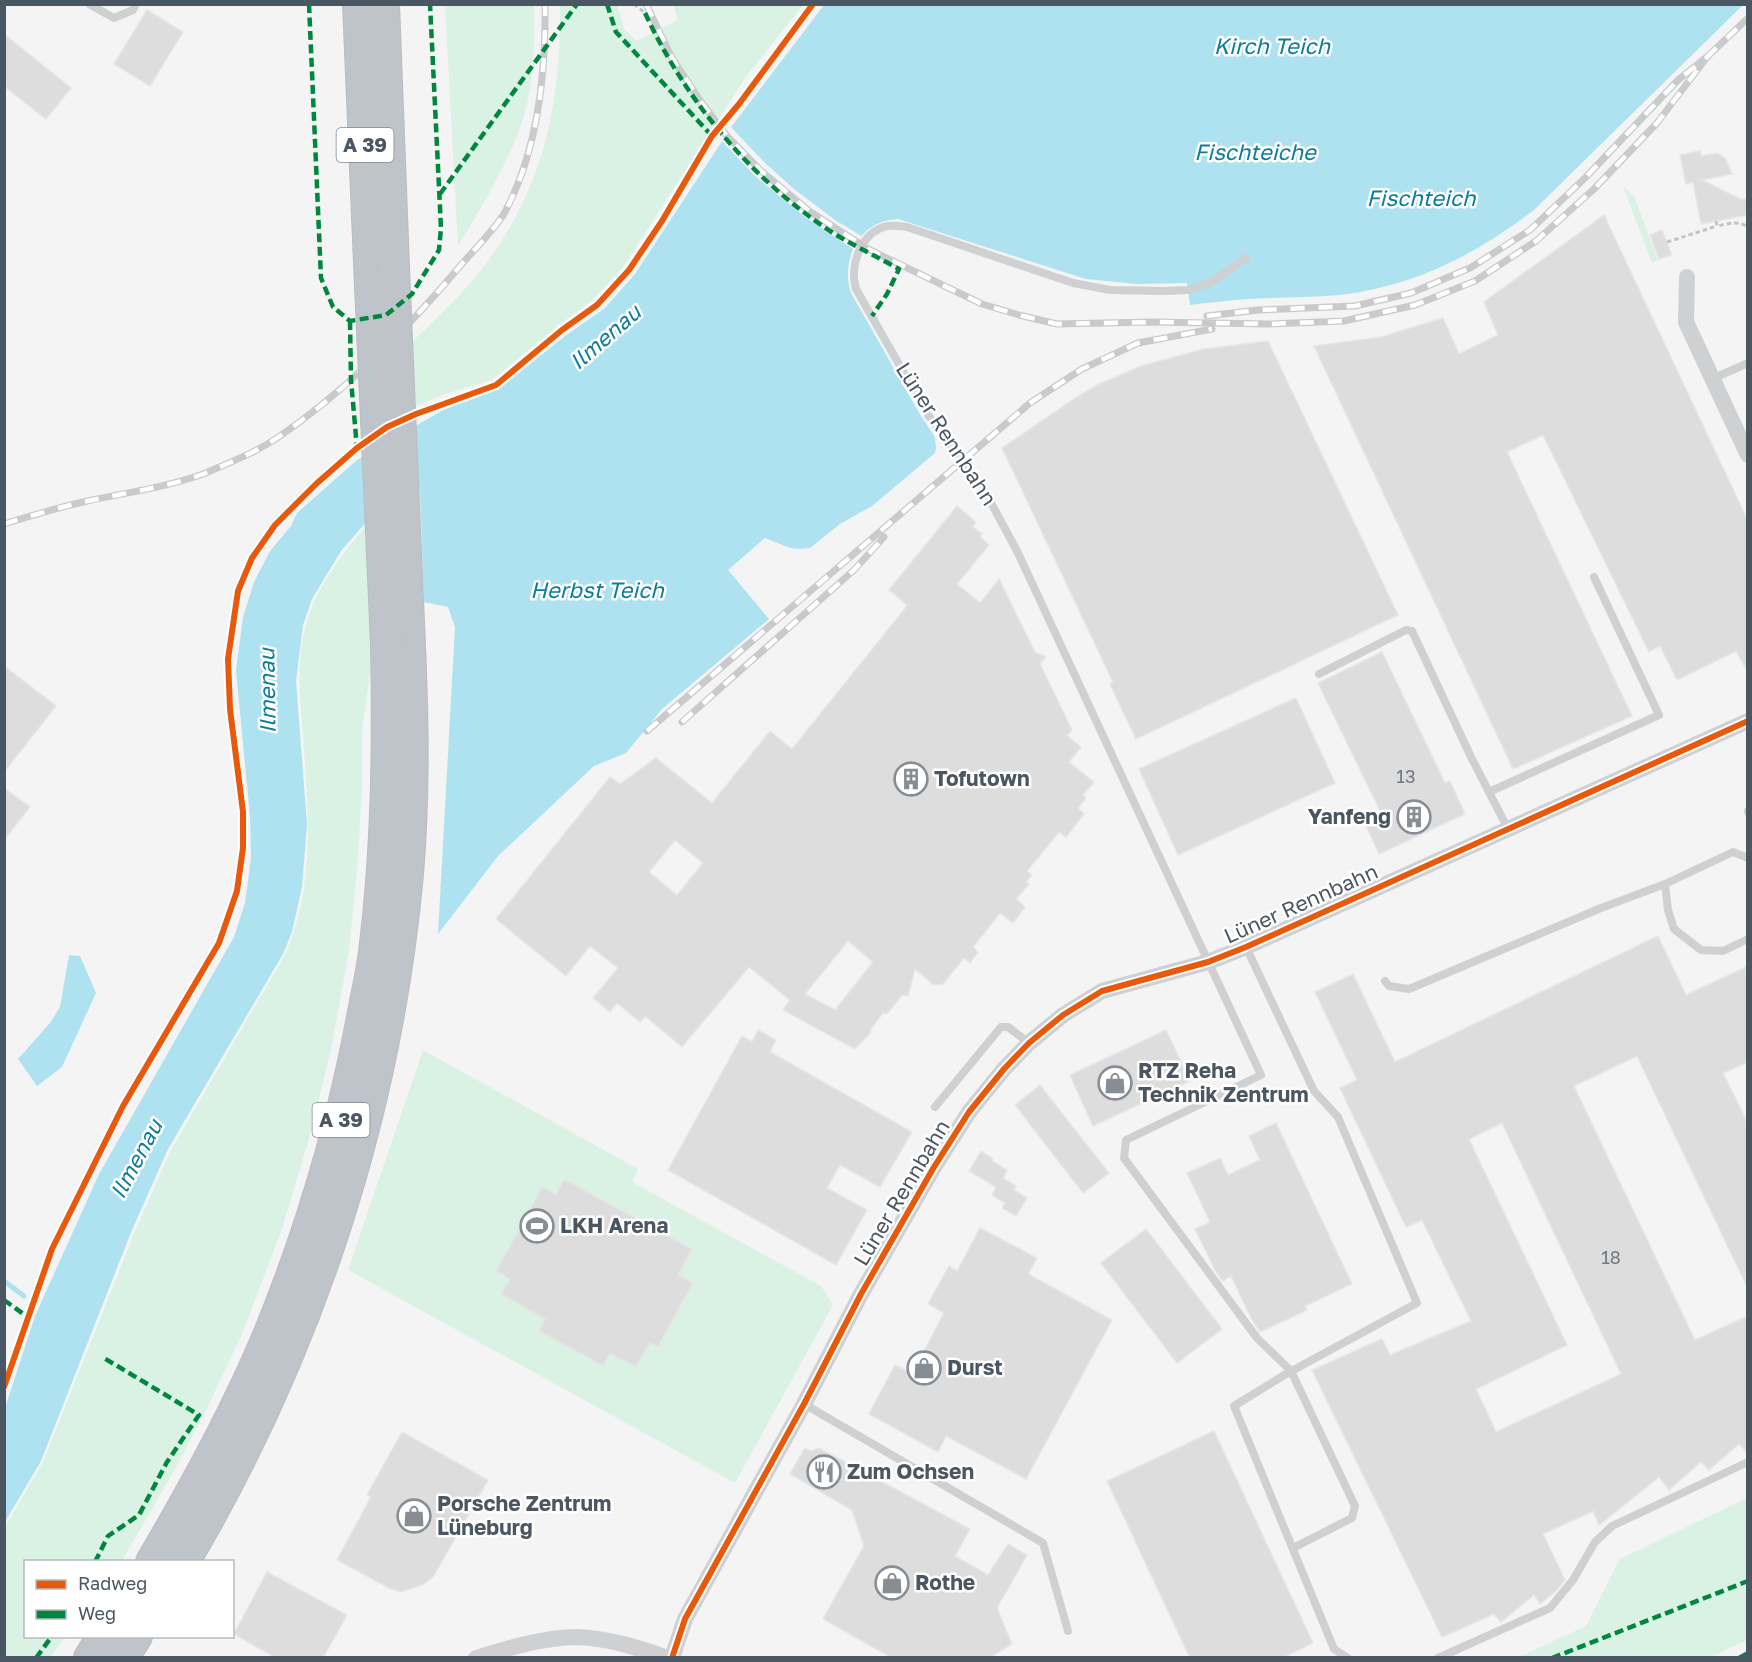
<svg xmlns="http://www.w3.org/2000/svg" width="1752" height="1662" font-family="'Golos Text',sans-serif">
<rect width="100%" height="100%" fill="#f4f4f4"/>
<!-- green -->
<g fill="#d9f2e3">
<path d="M445,5H534C535,45 534,89 520,128C505,169 481,208 458,246Z"/>
<path d="M560,5H617L624,29L637,41L677,20L674,5H803L745,78L623,267L593,300L560,324L492,380L442,395L416,406L413,341C434,321 455,301 474,279C542,195 561,111 560,5Z"/>
<polygon points="1623,187 1634,196 1658,260 1652,263"/>
<path d="M367,525L373,653L362,731V792L357,871L349,950L332,1045L311,1132L282,1229L242,1334L207,1408L175,1469L122,1561L26,1562V1636L65,1637L50,1657L5,1658V1527L43,1462L135,1231L171,1150L285,955C316,885 308,809 303,735C300,698 296,661 306,625C316,587 342,554 367,525Z"/>
<polygon points="423,1050 638,1169 632,1182 821,1286 833,1305 735,1483 348,1270"/>
<polygon points="1747,1498 1747,1640 1711,1657 1519,1657 1586,1626 1620,1559"/>
</g>
<!-- water -->
<g fill="#aee2f0">
<path d="M824,5H1743L1534,210C1475,255 1415,286 1340,295C1310,298 1279,297 1249,299C1229,300 1209,303 1190,305L1187,283L1137,284L1086,279L898,219C860,220 840,259 851,293L921,416L935,437L936,448L935,453L872,506L840,524L810,548L800,549L790,548L765,538L728,570L769,619L662,709L626,753L594,766L498,856L438,934L455,627L448,607L424,602L420,490L367,521L341,551L312,599L303,625L296,681L307,824L302,887L292,932L283,954L168,1149L132,1230L41,1461L5,1522V1408L35,1316L99,1174L234,937L245,903L251,858L250,816L236,671L243,617L254,582L270,551L291,526L297,513L357,460L443,410L499,389L565,336L605,308L635,274L732,126Z"/>
<polygon points="69,955 80,956 96,993 62,1067 37,1086 18,1059 50,1023 60,1007"/>
</g>
<!-- pier -->
<polygon fill="#f4f4f4" points="729,125 766,164 794,189 835,220 863,237 856,251 805,217 755,176 720,139"/>
<g fill="none" stroke-linecap="round" stroke-linejoin="round">
<!-- stream -->
<polyline stroke="#aee2f0" stroke-width="5" points="4,1281 24,1296"/>
</g>
<!-- building -->
<g fill="#ddddde" stroke="#e5e6e7" stroke-width="1.5" fill-rule="evenodd">
<polygon points="147,10 183,32 150,86 114,64"/>
<polygon points="4,34 71,88 46,119 4,86"/>
<polygon points="1700,151 1701,156 1717,153 1725,158 1732,174 1702,180 1742,200 1748,198 1748,215 1701,224 1693,182 1686,184 1680,155"/>
<polygon points="1604,215 1748,521 1748,673 1736,651 1677,680 1660,646 1649,652 1543,435 1507,452 1632,716 1513,769 1314,346 1381,337 1443,318 1459,354 1498,335 1484,302"/>
<polygon points="1662,230 1672,255 1659,259 1650,235"/>
<polygon points="1268,341 1398,615 1136,739 1110,684 1113,682 1002,448 1077,397 1097,385 1141,366 1204,349"/>
<path d="M957,506L976,522L973,527L982,534L980,537L989,545L957,584L980,603L999,579L1035,652L1046,657L1040,664L1072,730L1067,736L1081,747L1069,762L1094,782L1083,795L1086,798L1078,808L1084,814L1066,837L1059,832L1027,871L1032,875L1026,882L1029,884L1016,899L1025,907L1013,923L1000,913L973,947L978,952L970,963L964,958L943,984L934,985L915,969L908,996L902,995L887,1014L883,1013L870,1030L871,1032L855,1049L783,1010L790,1000L749,967L682,1047L645,1016L640,1022L617,1003L610,1012L593,998L618,968L590,946L566,976L496,919L610,777L620,784L656,758L712,803L770,731L792,749L907,606L906,604L889,590ZM675,840L703,863L677,895L649,872ZM848,941L873,962L835,1010L805,994Z"/>
<polygon points="1382,652 1445,783 1450,781 1465,814 1379,854 1364,821 1381,813 1318,683"/>
<polygon points="4,666 56,706 4,772"/>
<polygon points="1296,698 1335,783 1178,855 1139,769"/>
<polygon points="4,788 30,807 4,840"/>
<path d="M1658,936L1686,995L1748,966V1062L1723,1073L1748,1124V1289L1637,1056L1574,1086L1695,1340L1748,1316V1454L1739,1444L1709,1470L1701,1462L1669,1490L1659,1477L1599,1525L1593,1511L1543,1534L1565,1580L1556,1591L1540,1604L1534,1595L1501,1622L1494,1614L1442,1637L1312,1370L1382,1339L1390,1355L1471,1321L1422,1220L1406,1227L1340,1088L1357,1080L1315,992L1353,974L1395,1062ZM1502,1123L1621,1374L1496,1432L1476,1389L1567,1345L1469,1139Z"/>
<polygon points="758,1030 776,1040 770,1052 912,1132 880,1187 840,1165 827,1188 867,1210 836,1265 668,1170 742,1036 752,1042"/>
<polygon points="1166,1030 1190,1081 1093,1126 1070,1075"/>
<polygon points="1040,1085 1109,1173 1083,1193 1015,1105"/>
<polygon points="1276,1123 1352,1284 1305,1306 1307,1310 1260,1332 1252,1320 1231,1276 1222,1281 1215,1270 1195,1229 1210,1222 1187,1173 1220,1158 1228,1175 1260,1160 1249,1136"/>
<polygon points="981,1151 993,1159 992,1161 1007,1170 1003,1178 1016,1186 1014,1190 1027,1198 1016,1216 1002,1208 1005,1203 992,1195 996,1187 969,1171"/>
<polygon points="564,1179 692,1249 678,1275 693,1283 658,1347 650,1343 636,1367 610,1354 603,1366 539,1331 545,1319 501,1294 510,1279 496,1271 542,1187 556,1194"/>
<polygon points="980,1228 1037,1258 1028,1274 1112,1320 1026,1479 946,1436 938,1452 869,1414 895,1365 912,1374 944,1313 928,1304 949,1266 957,1271"/>
<polygon points="1146,1229 1222,1329 1177,1363 1101,1263"/>
<polygon points="1214,1431 1313,1643 1282,1658 1190,1658 1107,1481"/>
<polygon points="402,1432 488,1480 433,1577 422,1585 401,1592 389,1588 337,1560 371,1497 367,1495"/>
<polygon points="805,1448 810,1451 819,1448 970,1529 955,1556 988,1575 1008,1544 1027,1555 997,1608 1012,1644 989,1658 892,1658 823,1619 864,1546 852,1510 790,1474"/>
<polygon points="267,1572 347,1615 323,1658 276,1658 234,1634"/>
</g>
<g fill="none" stroke-linecap="round" stroke-linejoin="round">
<defs>
<g id="motorway">
<polyline points="359,4 371,286"/>
<polyline points="383,4 393,267"/>
<path d="M152,1562C194,1491 234,1418 266,1343C309,1240 341,1133 362,1023C366,1000 372,976 375,952C388,849 389,746 387,643"/>
<path d="M183,1562C307,1353 385,1116 407,874C414,791 412,707 408,623"/>
<polyline points="90,1658 104,1636"/>
<polyline points="122,1658 136,1636"/>
</g>
</defs>
<!-- motorway casing -->
<use href="#motorway" stroke="#b9bec3" stroke-width="34"/>
<!-- path -->
<g stroke="#bcc7c4" stroke-width="3" stroke-dasharray="4.5 3" stroke-linecap="butt">
<polyline points="634,4 645,13"/>
<path d="M1716,221L1717,226C1728,224 1738,220 1748,227"/>
<polyline points="1667,242 1717,226"/>
</g>
<!-- service -->
<g stroke="#ced0d2" stroke-width="8">
<polyline points="89,4 114,18 133,10 136,4"/>
<path d="M1246,258L1210,283L1188,290L1162,291L1110,290L1073,283L907,227C900,226 894,225 888,226C861,231 849,266 856,289L928,415L983,488L1017,551L1261,1075L1126,1140L1124,1158L1257,1338L1291,1371L1355,1506L1352,1518L1293,1548"/>
<polyline points="1712,379 1748,363"/>
<polyline points="1319,674 1406,630 1412,631 1471,757 1508,829"/>
<polyline points="1489,792 1659,715 1594,577"/>
<polyline points="1748,811 1748,812"/>
<polyline points="1748,858 1733,852 1665,884 1668,910 1674,929 1701,950 1723,951 1748,939"/>
<polyline points="1246,947 1314,1091 1338,1117 1417,1303 1286,1374 1234,1406 1334,1649 1348,1658"/>
<polyline points="1385,981 1389,986 1409,989 1601,908 1665,884"/>
<polyline points="935,1107 1001,1027 1008,1027 1029,1043"/>
<polyline points="804,1404 1043,1543 1068,1631"/>
<polyline points="1438,1658 1550,1608 1573,1580 1595,1542 1612,1526 1748,1462"/>
</g>
<!-- minor -->
<g stroke="#ced0d2" stroke-width="16">
<polyline points="1687,277 1686,322 1748,455"/>
<path d="M476,1658C504,1649 548,1637 577,1637C608,1638 639,1648 668,1658"/>
<polyline points="672,1658 685,1619 804,1404 861,1294 934,1167 969,1112 1004,1069 1029,1043 1063,1015 1102,991 1208,962 1246,947 1748,721"/>
</g>
<!-- motorway -->
<use href="#motorway" stroke="#bec4c9" stroke-width="32"/>
<defs>
<g id="rail">
<polyline points="646,4 672,58 701,102 727,136 760,170 809,211 868,249 982,304 1019,315 1057,324 1153,322 1269,324 1344,321 1415,305 1475,281 1536,241 1594,189 1657,123 1708,56"/>
<polyline points="1207,316 1258,310 1355,306 1411,293 1470,268 1530,230 1585,178 1678,80 1708,56 1748,18"/>
<path d="M4,524C30,516 57,508 83,502C123,493 164,488 203,474C229,463 257,452 280,436C347,390 409,327 461,265C474,250 496,228 505,212C538,150 546,74 545,4"/>
<polyline points="682,722 854,570 884,537"/>
<polyline points="647,731 1030,403 1082,369 1138,343 1212,329"/>
</g>
</defs>
<!-- rail casing -->
<use href="#rail" stroke="#c9cacc" stroke-width="7"/>
<!-- rail -->
<use href="#rail" stroke="#fff" stroke-width="4.5" stroke-dasharray="14" stroke-linecap="butt"/>
<defs>
<g id="motorway-bridge">
<polyline points="393,267 408,623"/>
<polyline points="371,286 387,643"/>
</g>
</defs>
<!-- motorway-bridge casing -->
<use href="#motorway-bridge" stroke="#b9bec3" stroke-width="34" stroke-linecap="butt"/>
<!-- motorway-bridge -->
<use href="#motorway-bridge" stroke="#bec4c9" stroke-width="32"/>
<!-- quiet -->
<g stroke="#00873e" stroke-width="4.5" stroke-dasharray="9 4.5" stroke-linecap="butt">
<polyline points="309,4 321,278 333,307 350,321 386,315 412,294 439,250 441,228 430,4"/>
<polyline points="607,4 616,32 712,136"/>
<path d="M645,13C686,101 749,177 830,231C852,245 876,256 899,269L887,294L872,316"/>
<polyline points="440,194 577,4"/>
<polyline points="350,321 351,380 357,448"/>
<polyline points="4,1300 29,1318"/>
<polyline points="95,1562 108,1536 139,1515 167,1462 199,1415 104,1358"/>
<polyline points="36,1658 52,1636"/>
<polyline points="1552,1658 1748,1581"/>
<polyline points="1739,1658 1748,1653"/>
</g>
<defs>
<g id="cycleway">
<polyline points="4,1387 52,1249 123,1106 219,943 237,891 243,848 243,812 230,709 228,659 238,591 252,558 275,525 316,484 357,448 387,427 416,414 496,385 562,330 597,305 629,270 662,221 712,136 739,104 813,4"/>
<polyline points="672,1658 685,1619 804,1404 861,1294 934,1167 969,1112 1004,1069 1029,1043 1063,1015 1102,991 1208,962 1246,947 1748,721"/>
</g>
</defs>
<!-- cycleway casing -->
<use href="#cycleway" stroke="#fff" stroke-width="10"/>
<!-- cycleway -->
<use href="#cycleway" stroke="#e8590c" stroke-width="6"/>
</g>
<!-- icons -->
<defs>
<symbol id="building-ring" viewBox="-11 -11 22 22"><circle r="9.5" fill="#fff" stroke="#868d94" stroke-width="1.5"/><path d="M-4-6H4V6H1V3H-1V6H-4ZM-2.5-4.3h1.7v1.8h-1.7ZM.8-4.3h1.7v1.8H.8ZM-2.5-1h1.7V.8h-1.7ZM.8-1h1.7V.8H.8Z" fill="#868d94"/></symbol>
<symbol id="shop-ring" viewBox="-11 -11 22 22"><circle r="9.5" fill="#fff" stroke="#868d94" stroke-width="1.5"/><path d="M-5-2.5h2.3a2.7 3.5 0 0 1 5.4 0H5L5.5 6h-11ZM-1.5-2.5h3a1.5 2.3 0 0 0-3 0Z" fill="#868d94"/></symbol>
<symbol id="stadium-ring" viewBox="-11 -11 22 22"><circle r="9.5" fill="#fff" stroke="#868d94" stroke-width="1.5"/><path d="M0-5a6.5 5 0 1 0 0 10a6.5 5 0 1 0 0-10ZM-3.5-1.8h7v3.6h-7Z" fill="#868d94"/></symbol>
<symbol id="restaurant-ring" viewBox="-11 -11 22 22"><circle r="9.5" fill="#fff" stroke="#868d94" stroke-width="1.5"/><path d="M-5-6h1v4h1v-4h1v4h1v-4h1v5L-1.5 .5V6h-2V.5L-5-1ZM5-6V6H3V1.5H1.5Q1.5-4 5-6Z" fill="#868d94"/></symbol>
</defs>
<g fill-rule="evenodd">
<use href="#building-ring" x="892" y="760" width="38" height="38"/>
<use href="#building-ring" x="1395" y="798" width="38" height="38"/>
<use href="#shop-ring" x="1096" y="1064" width="38" height="38"/>
<use href="#stadium-ring" x="518" y="1207" width="38" height="38"/>
<use href="#shop-ring" x="905" y="1349" width="38" height="38"/>
<use href="#restaurant-ring" x="805" y="1453" width="38" height="38"/>
<use href="#shop-ring" x="395" y="1497" width="38" height="38"/>
<use href="#shop-ring" x="873" y="1564" width="38" height="38"/>
</g>
<g text-anchor="middle" stroke-width="5" stroke-linejoin="round" paint-order="stroke">
<!-- number labels -->
<g font-size="18" fill="#707881">
<text x="1406" y="783">13</text>
<text x="1611" y="1264">18</text>
</g>
<!-- shield labels -->
<g fill="#fff" stroke="#808990" stroke-width="1.5">
<rect x="336.5" y="128" width="57" height="34" rx="4.5"/>
<rect x="312.5" y="1103" width="57" height="34" rx="4.5"/>
</g>
<g font-size="20" font-weight="bold" fill="#4a5661">
<text x="365" y="152">A 39</text>
<text x="341" y="1127">A 39</text>
</g>
<!-- street labels -->
<g font-size="21" fill="#4a5661" stroke="#fff">
<text transform="translate(946 434) rotate(57)" y="7">Lüner Rennbahn</text>
<text transform="translate(1301 904) rotate(-24)" y="7">Lüner Rennbahn</text>
<text transform="translate(902 1193) rotate(-59)" y="7">Lüner Rennbahn</text>
</g>
<!-- poi labels -->
<g font-size="21" font-weight="bold" fill="#4a5661" stroke="#fff" text-anchor="start">
<text x="934" y="786">Tofutown</text>
<text x="1391" y="824" text-anchor="end">Yanfeng</text>
<text x="1138" y="1078">RTZ Reha<tspan x="1138" dy="24">Technik Zentrum</tspan></text>
<text x="560" y="1233">LKH Arena</text>
<text x="947" y="1375">Durst</text>
<text x="847" y="1479">Zum Ochsen</text>
<text x="437" y="1511">Porsche Zentrum<tspan x="437" dy="24">Lüneburg</tspan></text>
<text x="915" y="1590">Rothe</text>
</g>
<!-- water labels -->
<g font-size="22" font-style="italic" fill="#0c7c9b" stroke="#fff">
<text x="1272" y="54">Kirch Teich</text>
<text x="1255" y="160">Fischteiche</text>
<text x="1421" y="206">Fischteich</text>
<text transform="translate(605 337) rotate(-41)" y="8">Ilmenau</text>
<text x="597" y="598">Herbst Teich</text>
<text transform="translate(267 691) rotate(-91)" y="8">Ilmenau</text>
<text transform="translate(136 1159) rotate(-62)" y="8">Ilmenau</text>
</g>
</g>
<!-- border -->
<rect width="1752" height="1662" fill="none" stroke="#4a5661" stroke-width="12"/>
<!-- legend -->
<rect x="24" y="1560" width="210" height="78" fill="#ffffff" stroke="#b7bbc0" stroke-width="1.5"/>
<rect x="36" y="1580" width="30" height="9" fill="#e8590c" stroke="#b7bbc0" stroke-width="1.5"/>
<text x="78" y="1590" font-size="18" fill="#4a5661">Radweg</text>
<rect x="36" y="1610" width="30" height="9" fill="#00873e" stroke="#b7bbc0" stroke-width="1.5"/>
<text x="78" y="1620" font-size="18" fill="#4a5661">Weg</text>
</svg>
